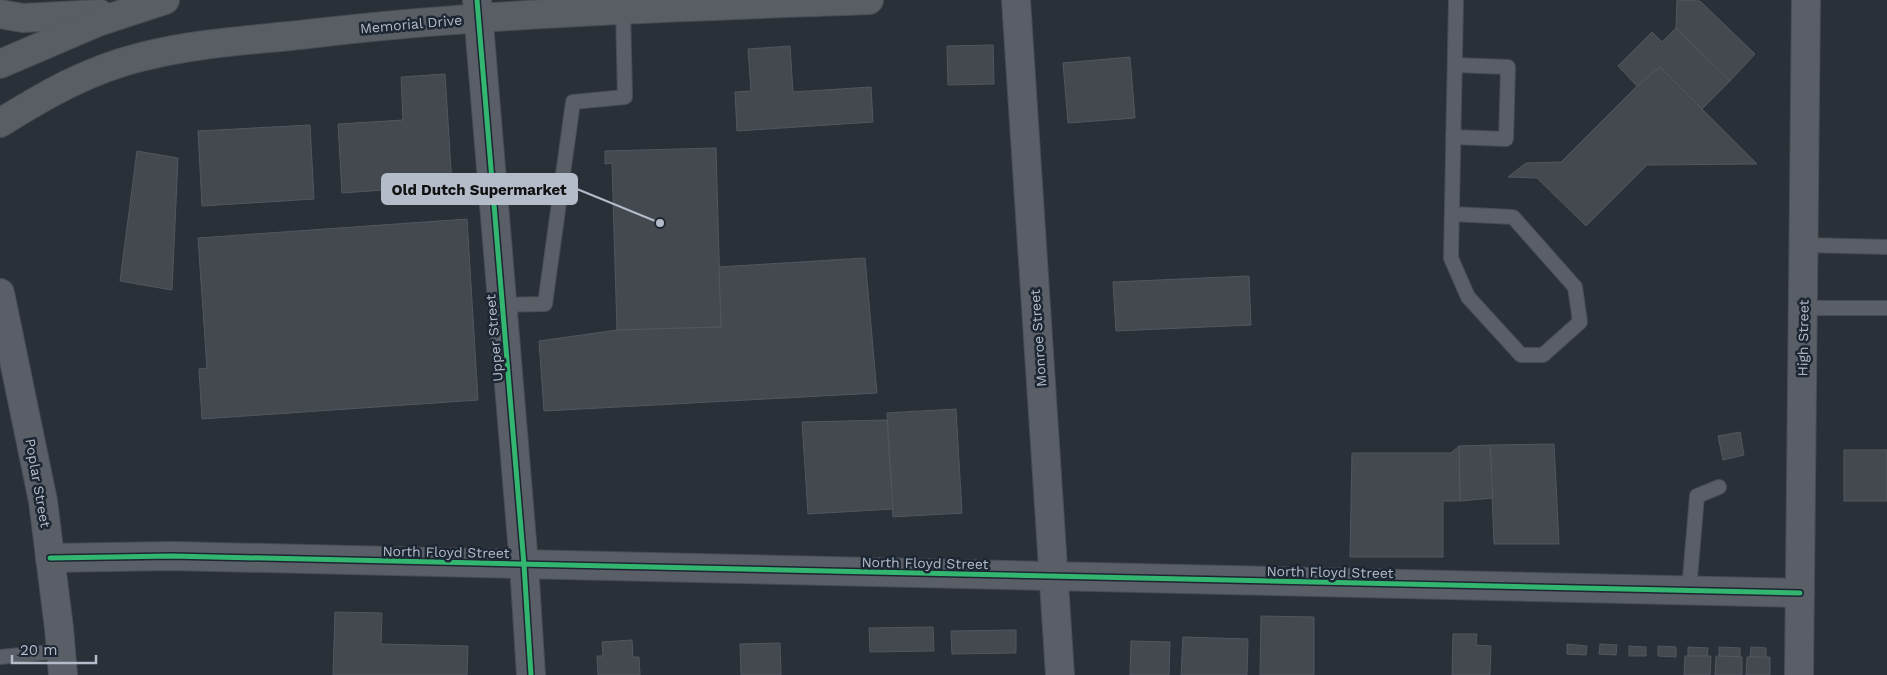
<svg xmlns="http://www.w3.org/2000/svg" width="1887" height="675" font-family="'Work Sans',sans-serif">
<rect width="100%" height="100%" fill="#2a3038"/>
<!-- building -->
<g fill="#444950" stroke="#52575f">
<polygon points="1677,0 1700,1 1755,54 1730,81 1676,28"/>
<polygon points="1676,28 1730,81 1702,109 1660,67 1637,86 1618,66 1652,32 1662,42"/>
<polygon points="993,45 994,84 948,85 947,46"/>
<polygon points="790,46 793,92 871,87 873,122 737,131 735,92 751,91 748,49"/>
<polygon points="1130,57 1135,118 1068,123 1063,63"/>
<polygon points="1660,67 1757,164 1647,165 1586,226 1537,178 1508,177 1526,163 1561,162 1637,86"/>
<polygon points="445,74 452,185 342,193 338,124 403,120 401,77"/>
<polygon points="310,125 314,199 202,206 198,131"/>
<polygon points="716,148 721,327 617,330 612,163 605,164 605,151"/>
<polygon points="137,151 178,158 172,290 120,281"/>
<polygon points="467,219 478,400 202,419 199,369 207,368 198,238"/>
<polygon points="865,258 877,393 544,411 539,341 617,330 721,327 719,267"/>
<polygon points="1249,276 1251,325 1116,331 1113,282"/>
<polygon points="956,409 962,513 893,517 887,413"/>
<polygon points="887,420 893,509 808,514 802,422"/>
<polygon points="1740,432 1744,455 1723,460 1718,436"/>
<polygon points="1554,444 1559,544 1494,544 1490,445"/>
<polygon points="1490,445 1493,498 1460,501 1459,446"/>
<polygon points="1459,446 1460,501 1443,501 1443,557 1350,557 1352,453 1451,453"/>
<rect x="1844" y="450" width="43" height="51"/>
<polygon points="335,612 382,613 381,644 468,646 467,675 333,675"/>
<polygon points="1261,616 1314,617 1314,675 1260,675"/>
<polygon points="933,627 934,651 870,652 869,628"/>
<polygon points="1016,630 1016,653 952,654 951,631"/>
<polygon points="1453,634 1477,634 1476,645 1491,646 1490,675 1452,675"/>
<polygon points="1183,637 1248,639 1247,675 1181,675"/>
<polygon points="632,640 633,657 639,657 640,675 598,675 597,656 603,656 602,642"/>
<polygon points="1131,641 1170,642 1169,675 1130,675"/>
<polygon points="780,643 781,675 741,675 740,644"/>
<polygon points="1567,644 1587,646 1586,655 1567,654"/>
<polygon points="1600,644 1617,645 1616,655 1599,654"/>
<polygon points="1629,646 1646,647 1646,656 1629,656"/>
<polygon points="1658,646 1676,647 1676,657 1658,656"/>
<polygon points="1688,647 1708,648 1707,657 1688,656"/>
<polygon points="1719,647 1740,648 1740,657 1719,656"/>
<polygon points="1751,647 1766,648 1766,658 1750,657"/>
<polygon points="1685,656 1711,656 1710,675 1684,675"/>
<polygon points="1716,656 1742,657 1742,675 1715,675"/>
<polygon points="1747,657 1770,657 1770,675 1746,675"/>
</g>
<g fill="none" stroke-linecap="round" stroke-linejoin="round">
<defs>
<g id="service">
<polyline points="1453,137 1506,139 1508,67 1455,65"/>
<polyline points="492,187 562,185"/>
<polyline points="1452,214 1513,217 1575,287 1580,322 1543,355 1521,355 1468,297 1451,258 1456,0"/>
<polyline points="1804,245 1887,247"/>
<polyline points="502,305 545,304 573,102 625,97 623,9"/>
<polyline points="1803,308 1887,308"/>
<polyline points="1689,590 1697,496 1719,487"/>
<polyline points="0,657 61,651"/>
</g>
<g id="minor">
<polyline points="477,0 524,565 531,675"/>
<polyline points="1016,0 1060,675"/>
<polyline points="50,558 172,556 1800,593"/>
<polyline points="1799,675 1806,0"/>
</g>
<polyline id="tertiary" points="0,293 43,501 59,628 63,675"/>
<g id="secondary">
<polyline points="0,14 23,18 100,14"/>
<polyline points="0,64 98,22 165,0"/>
<path d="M0,123C45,95 88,70 141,57C198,42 259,40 317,33C500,12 685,7 869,0"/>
</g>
</defs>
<!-- service casing -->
<use href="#service" stroke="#484c53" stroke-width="16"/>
<!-- minor casing -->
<use href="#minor" stroke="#484c53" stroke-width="30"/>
<!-- tertiary casing -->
<use href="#tertiary" stroke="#484c53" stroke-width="30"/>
<!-- secondary casing -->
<use href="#secondary" stroke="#484c53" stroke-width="30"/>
<!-- service -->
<use href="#service" stroke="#5a5e66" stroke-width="14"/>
<!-- minor -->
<use href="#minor" stroke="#5a5e66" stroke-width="28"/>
<!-- tertiary -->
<use href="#tertiary" stroke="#5a5e66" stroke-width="28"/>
<!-- secondary -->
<use href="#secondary" stroke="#595d64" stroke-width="28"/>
<defs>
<g id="cycleway">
<polyline points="477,0 524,565 531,675"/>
<polyline points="50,558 172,556 1800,593"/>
</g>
</defs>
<!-- cycleway casing -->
<use href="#cycleway" stroke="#1d2633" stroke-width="8"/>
<!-- cycleway -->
<use href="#cycleway" stroke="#33b770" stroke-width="5"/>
</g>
<g text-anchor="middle" stroke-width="5" stroke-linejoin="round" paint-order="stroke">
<!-- street labels -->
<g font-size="14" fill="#b4bcc9" stroke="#1d2633">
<text transform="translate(411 24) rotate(-5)" y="5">Memorial Drive</text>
<text transform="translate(494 338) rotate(-95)" y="5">Upper Street</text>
<text transform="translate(1038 338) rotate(-94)" y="5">Monroe Street</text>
<text transform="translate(1803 338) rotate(-89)" y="5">High Street</text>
<text transform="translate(38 483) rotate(80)" y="5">Poplar Street</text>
<text transform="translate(446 552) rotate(1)" y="5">North Floyd Street</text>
<text transform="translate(925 563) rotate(1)" y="5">North Floyd Street</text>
<text transform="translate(1330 572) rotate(1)" y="5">North Floyd Street</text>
</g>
</g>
<!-- callouts -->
<path fill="none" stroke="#b4bcc9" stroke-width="2" d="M660 223L577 189"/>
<circle fill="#b4bcc9" stroke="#1d2633" stroke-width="2" cx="660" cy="223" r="5"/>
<rect fill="#b4bcc9" stroke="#b4bcc9" stroke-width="2" x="382" y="174" width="195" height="30" rx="5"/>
<g font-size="15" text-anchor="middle" font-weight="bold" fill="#111">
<text x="479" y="195">Old Dutch Supermarket</text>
</g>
<!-- scale -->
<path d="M12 655v8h84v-8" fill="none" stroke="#b4bcc9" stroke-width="2.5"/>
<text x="20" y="655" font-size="15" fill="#b4bcc9" stroke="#1d2633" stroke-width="4" paint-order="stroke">20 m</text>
</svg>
